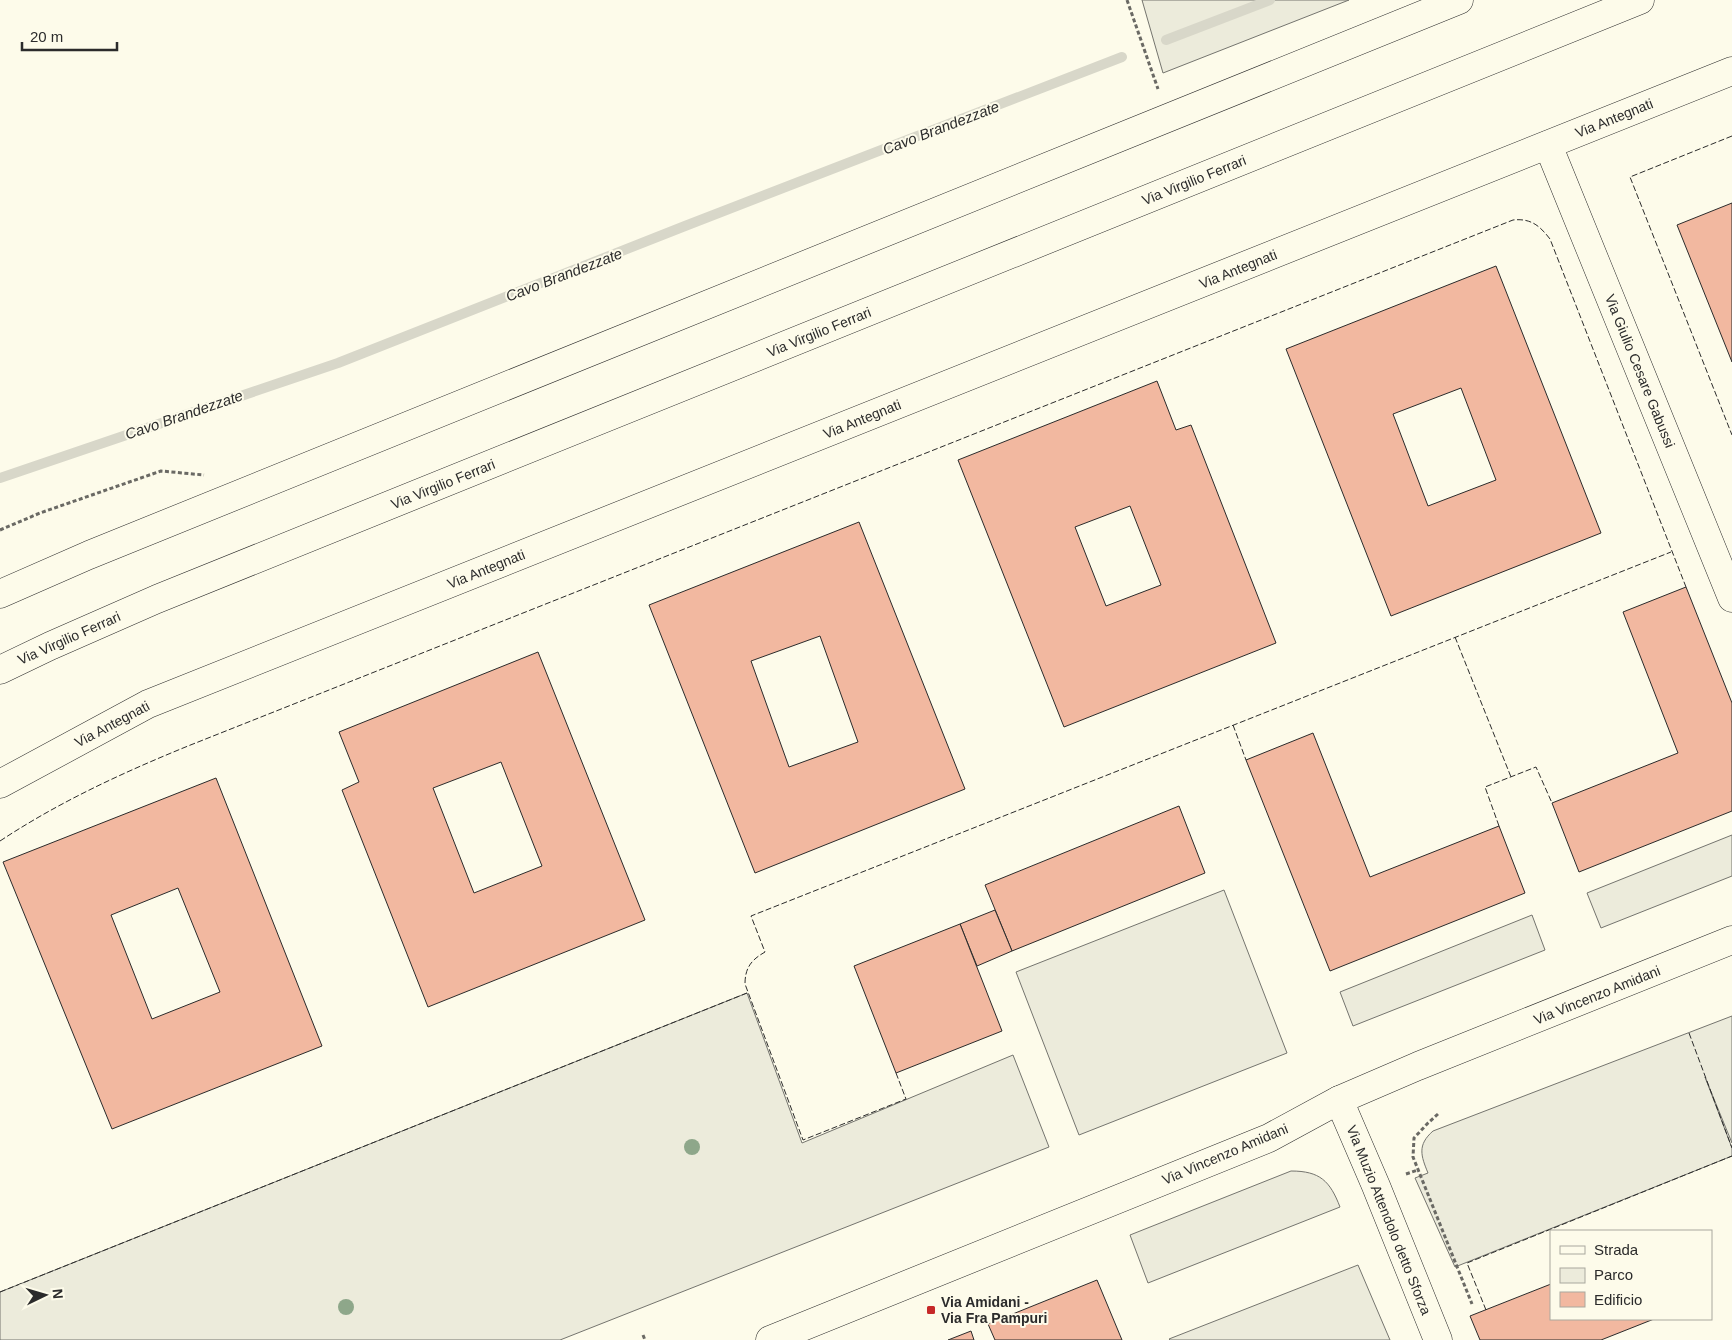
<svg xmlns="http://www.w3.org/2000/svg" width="1732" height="1340" font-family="Arial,sans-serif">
<rect width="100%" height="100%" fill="#fdfbea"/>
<!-- green -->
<g fill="#ecebdb" stroke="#74746e">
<polygon points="1142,0 1349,0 1163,73"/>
<polygon points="1732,835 1732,876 1601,928 1587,893"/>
<polygon points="1224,890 1287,1053 1079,1135 1016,972"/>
<polygon points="1532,915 1545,950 1353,1026 1340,992"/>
<polygon points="747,993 802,1143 1013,1055 1049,1147 560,1340 0,1340 0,1292"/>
<path d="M1732,1016V1143L1705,1077L1732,1148V1156L1455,1267L1415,1178L1428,1173C1421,1156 1417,1145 1433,1131Z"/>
<path d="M1291,1171C1320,1171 1330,1181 1340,1207L1148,1283L1130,1235Z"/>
<polygon points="1358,1265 1390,1340 1170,1340 1169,1339"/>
</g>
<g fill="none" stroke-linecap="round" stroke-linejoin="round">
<!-- stream -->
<g stroke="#d8d7c9" stroke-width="10">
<polyline points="1166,40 1270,0"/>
<polyline points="0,478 338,363 685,226 1122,57"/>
</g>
</g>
<!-- building -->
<g fill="#f2b8a0" stroke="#2b2b2b" fill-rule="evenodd">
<polygon points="1732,203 1732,362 1677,225"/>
<path d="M1496,266L1601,533L1391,616L1286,349ZM1461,388L1496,480L1428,506L1393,414Z"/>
<path d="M1157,381L1176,430L1191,425L1276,643L1064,727L958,460ZM1130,506L1161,585L1106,606L1075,527Z"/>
<path d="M859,522L965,789L755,873L649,605ZM820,636L858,742L789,767L751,661Z"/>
<polygon points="1686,587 1732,703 1732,811 1579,872 1552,803 1678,753 1623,612"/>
<path d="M538,652L645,920L428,1007L342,790L359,782L339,732ZM501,762L542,866L474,893L433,788Z"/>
<polygon points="1313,733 1370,877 1499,826 1525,893 1330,971 1246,760"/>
<path d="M216,778L322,1046L112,1129L3,862ZM178,888L220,992L152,1019L111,915Z"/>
<polygon points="1179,806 1205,873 1012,951 985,885"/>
<polygon points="995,910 1012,951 977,966 960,924"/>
<polygon points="960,924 1002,1031 896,1073 854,966"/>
<polygon points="1097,1280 1122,1340 995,1340 988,1324"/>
<polygon points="1551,1284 1551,1319 1654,1319 1601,1340 1480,1340 1470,1316"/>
<polygon points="971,1331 974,1340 948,1340"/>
</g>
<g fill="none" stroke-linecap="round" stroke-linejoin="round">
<defs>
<g id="street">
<polyline points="1548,145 1732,598"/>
<polyline points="0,784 148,704 1732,71"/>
<polyline points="1339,1100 1376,1186 1438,1340"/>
<polyline points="770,1340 1269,1138 1339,1100 1418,1066 1732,940"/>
</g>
<g id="primary">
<polyline points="0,594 89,555 1459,0"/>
<polyline points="0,670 50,646 157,599 1640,0"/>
</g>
</defs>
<!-- street casing -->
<use href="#street" stroke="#2b2b2b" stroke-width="29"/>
<!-- primary casing -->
<use href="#primary" stroke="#2b2b2b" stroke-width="29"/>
<!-- path -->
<g stroke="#6a6964" stroke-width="3" stroke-dasharray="4 2.5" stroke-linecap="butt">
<polyline points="1127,0 1158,89"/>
<polyline points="0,530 40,513 161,471 204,475"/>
<polyline points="1438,1114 1428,1123 1414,1138 1413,1157 1472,1304"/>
<polyline points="1406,1174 1418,1170"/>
<polyline points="643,1335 645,1340"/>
</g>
<!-- street -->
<use href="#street" stroke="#fdfbea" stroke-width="28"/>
<!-- primary -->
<use href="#primary" stroke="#fdfbea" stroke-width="28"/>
<!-- fence -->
<g stroke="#2b2b2b" stroke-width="1" stroke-dasharray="6 2.5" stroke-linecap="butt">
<polyline points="1732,136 1630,177 1732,435"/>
<polyline points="1455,637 1511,777"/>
<polyline points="1233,725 1246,760"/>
<polyline points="1499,826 1485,787 1536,767 1552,803"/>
<path d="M0,841C59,802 122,773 188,746L1513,220C1531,218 1540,226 1550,239L1686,587"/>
<polyline points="1689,1033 1732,1148"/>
<path d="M896,1073L906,1099L803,1140L745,984C745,968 751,960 765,952L751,916L1671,552"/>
<polyline points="0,1292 747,993"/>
<polyline points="1486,1310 1467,1263 1732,1156"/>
</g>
</g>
<!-- trees -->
<g fill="#8ea78a">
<circle cx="692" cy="1147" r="8"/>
<circle cx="346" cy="1307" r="8"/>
</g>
<!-- markers -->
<rect fill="#c62828" stroke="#fdfbea" stroke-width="2" x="926" y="1305" width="10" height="10" rx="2.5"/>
<g text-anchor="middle" stroke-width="4" stroke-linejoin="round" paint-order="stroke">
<!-- street labels -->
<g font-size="14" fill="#2b2b2b" stroke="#fdfbea">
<text transform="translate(1614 118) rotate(-22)" y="5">Via Antegnati</text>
<text transform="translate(1194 180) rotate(-22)" y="5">Via Virgilio Ferrari</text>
<text transform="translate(1238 269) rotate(-22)" y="5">Via Antegnati</text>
<text transform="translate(819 332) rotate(-22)" y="5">Via Virgilio Ferrari</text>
<text transform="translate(1640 371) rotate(68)" y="5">Via Giulio Cesare Gabussi</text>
<text transform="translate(862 419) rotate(-22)" y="5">Via Antegnati</text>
<text transform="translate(443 484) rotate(-22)" y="5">Via Virgilio Ferrari</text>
<text transform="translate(486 569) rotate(-22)" y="5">Via Antegnati</text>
<text transform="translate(69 638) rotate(-24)" y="5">Via Virgilio Ferrari</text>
<text transform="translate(112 724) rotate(-28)" y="5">Via Antegnati</text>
<text transform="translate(1597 995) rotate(-22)" y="5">Via Vincenzo Amidani</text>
<text transform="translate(1225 1154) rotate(-23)" y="5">Via Vincenzo Amidani</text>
<text transform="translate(1389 1220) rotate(68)" y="5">Via Muzio Attendolo detto Sforza</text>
</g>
<!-- poi labels -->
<g font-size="14" font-weight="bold" fill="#2b2b2b" stroke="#fdfbea" text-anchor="start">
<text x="941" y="1307">Via Amidani -<tspan x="941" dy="16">Via Fra Pampuri</tspan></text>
</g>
<!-- water labels -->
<g font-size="15" font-style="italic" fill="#2b2b2b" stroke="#fdfbea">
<text transform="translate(941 128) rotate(-21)" y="5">Cavo Brandezzate</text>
<text transform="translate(564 275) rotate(-21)" y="5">Cavo Brandezzate</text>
<text transform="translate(184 415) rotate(-19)" y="5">Cavo Brandezzate</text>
</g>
</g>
<!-- legend -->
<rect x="1550" y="1230" width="162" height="90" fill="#fdfbea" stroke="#a9a89e"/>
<rect x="1560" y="1246" width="25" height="8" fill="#fdfbea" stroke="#a9a89e"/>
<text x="1594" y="1255" font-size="15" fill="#2b2b2b">Strada</text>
<rect x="1560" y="1268" width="25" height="15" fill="#ecebdb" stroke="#a9a89e"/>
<text x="1594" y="1280" font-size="15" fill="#2b2b2b">Parco</text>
<rect x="1560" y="1292" width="25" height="15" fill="#f2b8a0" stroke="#a9a89e"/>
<text x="1594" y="1305" font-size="15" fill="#2b2b2b">Edificio</text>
<!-- north arrow -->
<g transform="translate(45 1295) rotate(85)" stroke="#fdfbea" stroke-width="4" paint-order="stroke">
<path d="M0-4L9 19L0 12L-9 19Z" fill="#2b2b2b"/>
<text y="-8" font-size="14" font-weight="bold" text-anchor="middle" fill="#2b2b2b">N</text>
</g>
<!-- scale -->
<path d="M22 42v8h95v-8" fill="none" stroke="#2b2b2b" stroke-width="2.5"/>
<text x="30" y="42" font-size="15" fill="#2b2b2b" stroke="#fdfbea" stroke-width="4" paint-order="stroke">20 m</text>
</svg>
